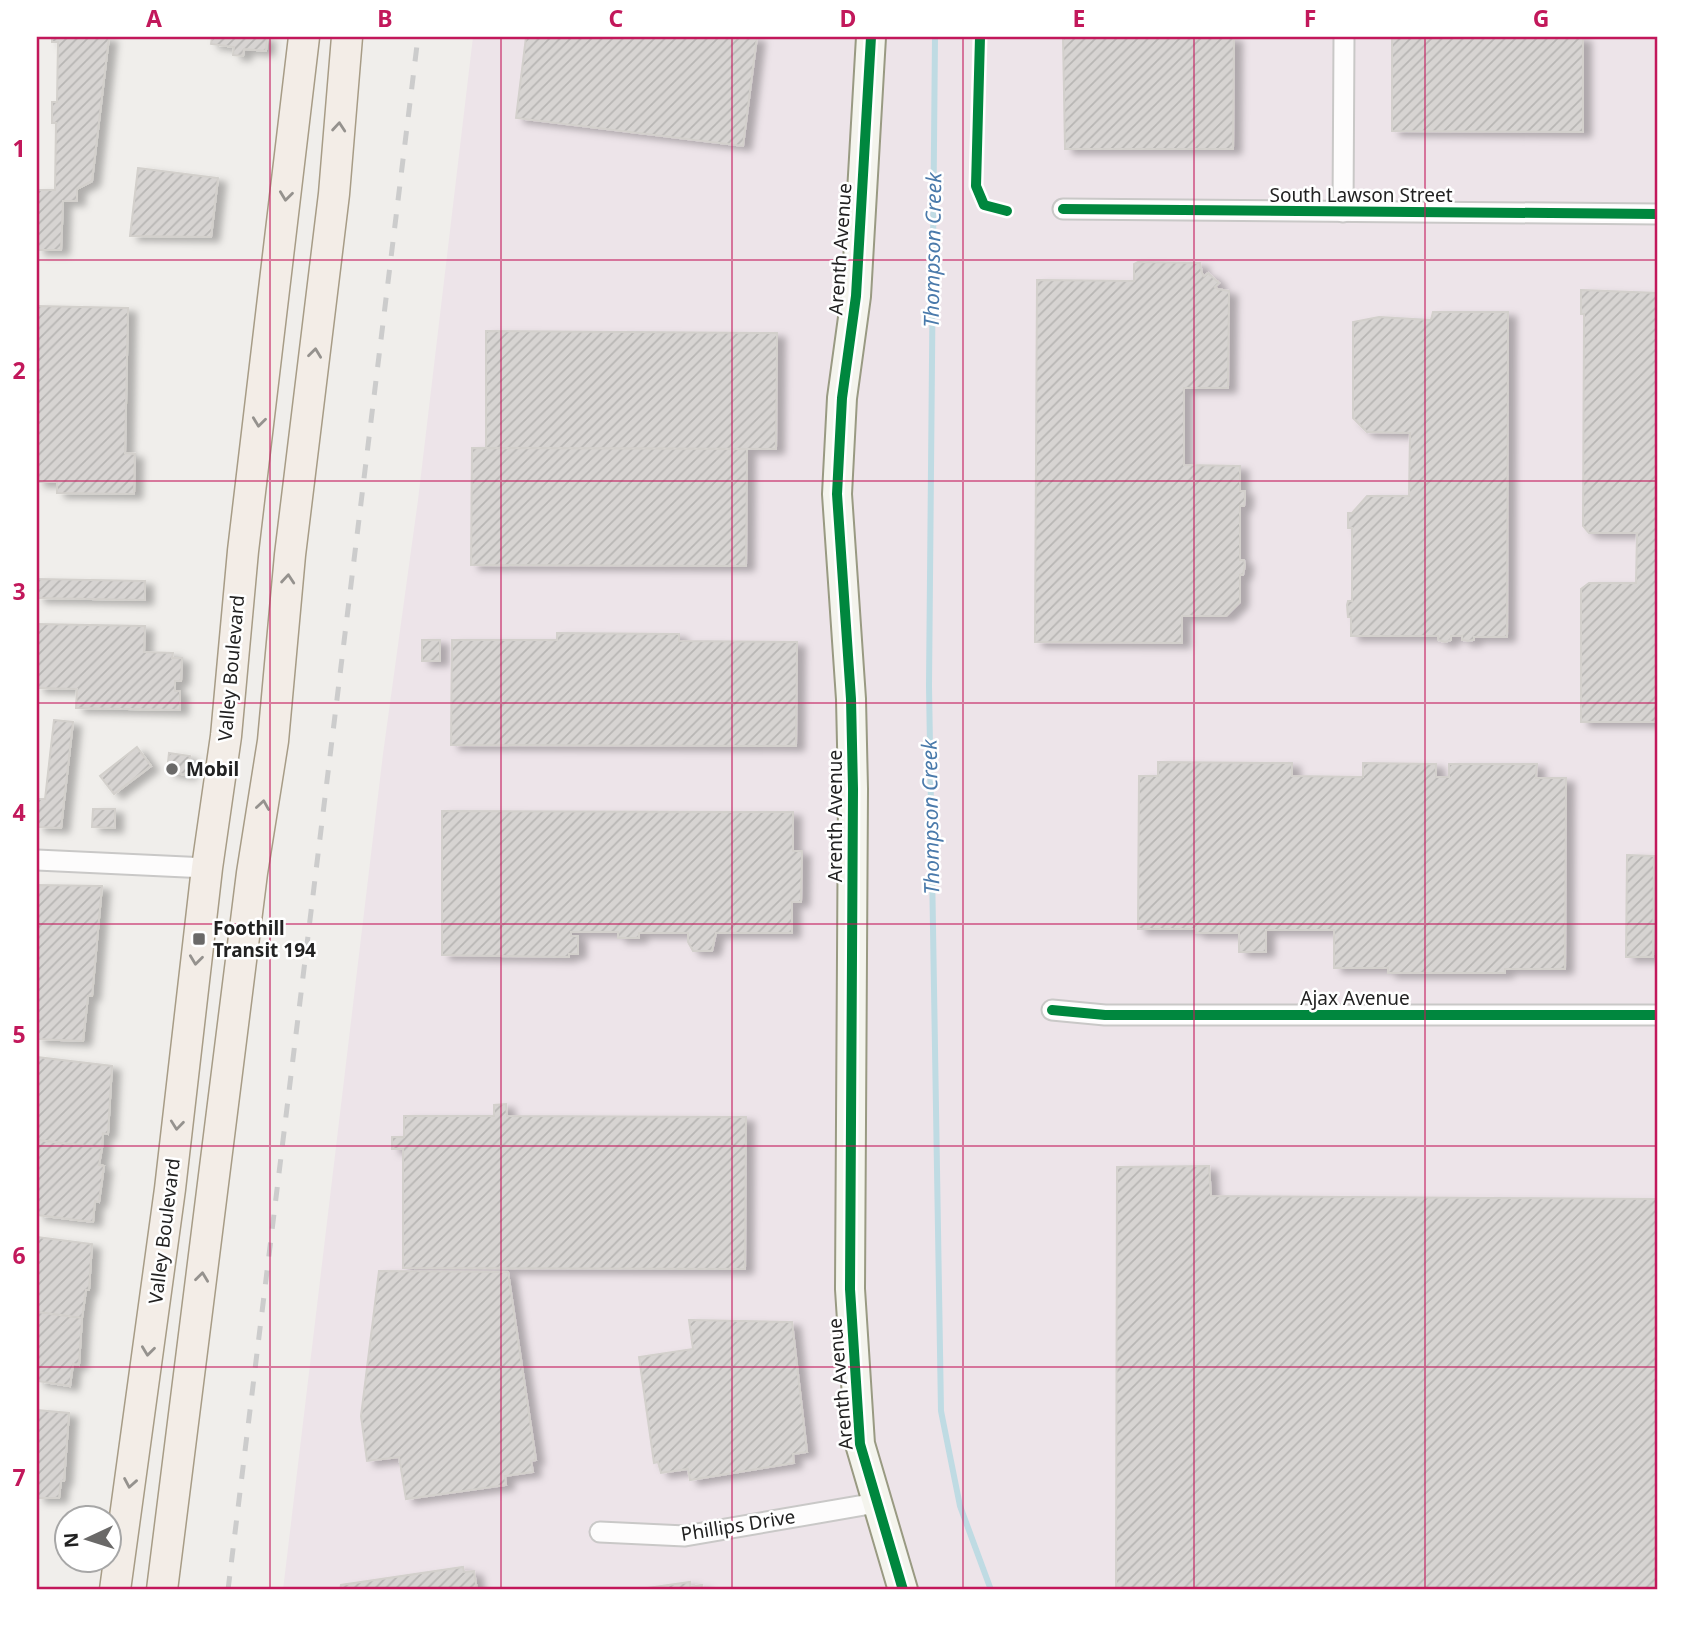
<svg xmlns="http://www.w3.org/2000/svg" width="1695" height="1627" font-family="'Noto Sans',sans-serif">
<defs>
<pattern id="building-hatch" width="6" height="6" patternUnits="userSpaceOnUse" patternTransform="scale(1.75)"><rect width="6" height="6" fill="#d7d4d2"/><path d="M-1 1l2-2M0 6l6-6M5 7l2-2" fill="none" stroke="#b8b6b4"/></pattern>
<filter id="shadow"><feDropShadow dx="8" dy="4.5" stdDeviation="3.5" flood-color="#0004"/></filter>
</defs>
<rect width="100%" height="100%" fill="#f0eeeb"/>
<!-- industrial -->
<polygon fill="#ede4e9" points="473,37 1658,37 1658,1590 283,1590 383,754 418,500"/>
<g fill="none" stroke-linecap="round" stroke-linejoin="round">
<!-- stream -->
<polyline stroke="#bfdbe3" stroke-width="6" points="935,37 929,686 941,1411 960,1506 991,1590"/>
</g>
<!-- building -->
<g fill="url(#building-hatch)" stroke="#d3d0cc" stroke-width="2" filter="url(#shadow)">
<polygon points="52,37 109,37 92,181 77,189 77,201 63,201 61,250 37,250 37,190 55,190 56,123 52,123 52,102 57,102 58,42 52,42"/>
<polygon points="206,37 267,37 266,51 244,49 243,56 233,55 234,47 211,44 212,38"/>
<polygon points="526,37 757,37 743,146 516,118"/>
<polygon points="1063,37 1234,37 1233,149 1065,149"/>
<polygon points="1392,37 1583,37 1583,132 1392,131"/>
<polygon points="138,168 218,178 211,237 130,236"/>
<polygon points="1138,262 1200,263 1202,273 1204,276 1208,273 1219,283 1215,287 1218,289 1229,291 1228,388 1184,388 1184,465 1240,466 1240,491 1245,491 1245,499 1244,506 1240,506 1240,560 1244,560 1245,565 1243,575 1240,575 1240,602 1226,616 1182,616 1182,643 1035,642 1037,280 1134,281 1134,264"/>
<polygon points="1581,290 1658,293 1658,722 1581,722 1581,589 1589,583 1636,583 1637,533 1589,533 1583,526 1584,314 1581,314"/>
<polygon points="37,306 128,308 125,453 135,454 134,494 57,493 57,482 37,482"/>
<polygon points="1433,312 1508,312 1507,637 1474,637 1474,640 1468,641 1462,640 1462,636 1451,636 1451,640 1445,642 1438,640 1438,636 1351,636 1351,617 1348,617 1347,605 1348,601 1352,601 1352,528 1348,528 1348,513 1352,513 1367,496 1409,496 1410,433 1367,432 1353,418 1353,322 1379,317 1431,320"/>
<polygon points="486,331 777,333 776,449 486,448"/>
<polygon points="472,448 747,449 746,566 471,565"/>
<polygon points="37,579 145,581 145,600 37,598"/>
<polygon points="37,624 145,626 144,652 173,653 172,658 182,658 181,681 175,681 175,691 180,691 180,710 76,708 77,689 37,688"/>
<polygon points="557,633 679,634 679,641 797,642 796,746 451,745 452,640 557,640"/>
<rect x="422" y="640" width="18" height="21"/>
<polygon points="54,720 73,722 61,828 37,827 37,799 45,799"/>
<polygon points="137,747 151,766 114,794 100,776"/>
<polygon points="169,753 190,756 188,775 167,772"/>
<polygon points="1158,762 1292,763 1292,776 1363,777 1363,763 1436,764 1436,777 1449,777 1449,764 1537,764 1536,778 1566,778 1565,969 1505,969 1505,973 1388,973 1388,968 1334,968 1334,930 1266,930 1266,952 1239,952 1239,929 1237,933 1196,933 1196,929 1138,929 1139,776 1158,776"/>
<polygon points="93,809 115,809 115,828 92,827"/>
<polygon points="442,811 793,812 793,851 802,851 801,902 792,902 792,933 716,933 712,951 693,951 688,942 688,933 639,933 639,938 618,938 618,932 571,932 571,936 578,936 578,954 569,954 569,957 442,955"/>
<polygon points="1627,855 1654,856 1653,957 1626,957"/>
<polygon points="37,885 102,886 92,996 88,996 83,1041 37,1039"/>
<polygon points="37,1057 112,1066 108,1134 103,1133 102,1148 37,1140"/>
<polygon points="506,1104 507,1116 746,1117 745,1269 403,1268 403,1149 392,1149 392,1137 404,1137 404,1116 494,1116 494,1105"/>
<polygon points="37,1140 102,1148 99,1165 104,1166 99,1202 95,1201 93,1222 37,1215"/>
<polygon points="1209,1166 1211,1196 1658,1199 1658,1590 1116,1590 1117,1167"/>
<polygon points="37,1237 92,1244 89,1290 86,1290 82,1318 37,1312"/>
<polygon points="379,1271 508,1272 536,1460 531,1461 533,1472 505,1476 506,1485 406,1499 399,1457 367,1461 361,1416"/>
<polygon points="37,1312 82,1318 79,1365 73,1364 70,1386 37,1381"/>
<polygon points="689,1320 792,1322 807,1452 793,1454 794,1463 690,1480 688,1469 661,1473 658,1462 654,1463 639,1357 693,1349"/>
<polygon points="37,1410 69,1413 64,1481 61,1481 59,1498 37,1498"/>
<polygon points="463,1567 464,1572 474,1571 477,1590 340,1590 341,1585"/>
<polygon points="690,1582 690,1587 702,1585 703,1590 633,1590"/>
</g>
<g fill="none" stroke-linecap="round" stroke-linejoin="round">
<defs>
<g id="street">
<polyline points="1063,209 1658,214"/>
<polyline points="1343,212 1344,37"/>
<polyline points="37,860 207,868"/>
<polyline points="1052,1010 1105,1015 1658,1015"/>
<polyline points="600,1532 685,1536 876,1503"/>
</g>
<polyline id="secondary" points="871,37 856,296 842,398 837,494 851,699 853,789 850,1289 860,1444 903,1590"/>
<g id="primary">
<polyline points="115,1590 170,1189 207,868 226,736 243,551 304,37"/>
<polyline points="162,1590 252,873 273,741 290,555 334,194 347,37"/>
</g>
</defs>
<!-- street casing -->
<use href="#street" stroke="#c9c8c7" stroke-width="23"/>
<!-- secondary casing -->
<use href="#secondary" stroke="#999a82" stroke-width="32"/>
<!-- primary casing -->
<use href="#primary" stroke="#a79c86" stroke-width="33"/>
<!-- street -->
<use href="#street" stroke="#fdfcfc" stroke-width="19"/>
<!-- secondary -->
<use href="#secondary" stroke="#f4f4ed" stroke-width="28"/>
<!-- primary -->
<use href="#primary" stroke="#f3ede7" stroke-width="30"/>
<!-- rail -->
<polyline stroke="#ccc" stroke-width="5" stroke-dasharray="14 14" stroke-linecap="butt" points="228,1590 418,37"/>
<defs>
<g id="cycleway">
<polyline points="871,37 856,296 842,398 837,494 851,699 853,789 850,1289 860,1444 903,1590"/>
<polyline points="980,37 976,186 984,205 1007,211"/>
<polyline points="1063,209 1658,214"/>
<polyline points="1052,1010 1105,1015 1658,1015"/>
</g>
</defs>
<!-- cycleway casing -->
<use href="#cycleway" stroke="#fff" stroke-width="15"/>
<!-- cycleway -->
<use href="#cycleway" stroke="#00873e" stroke-width="10"/>
</g>
<!-- one-way arrows -->
<defs><path id="oneway-chevron" d="M-2-3.5L2.5 0L-2 3.5" fill="none" stroke-width="1.6" stroke-linecap="round" stroke-linejoin="round" transform="scale(1.75)"/></defs>
<g stroke="#95928e">
<use href="#oneway-chevron" transform="translate(339 127) rotate(-85)"/>
<use href="#oneway-chevron" transform="translate(286 196) rotate(97)"/>
<use href="#oneway-chevron" transform="translate(315 353) rotate(-83)"/>
<use href="#oneway-chevron" transform="translate(259 422) rotate(97)"/>
<use href="#oneway-chevron" transform="translate(288 579) rotate(-85)"/>
<use href="#oneway-chevron" transform="translate(263 805) rotate(-81)"/>
<use href="#oneway-chevron" transform="translate(196 960) rotate(97)"/>
<use href="#oneway-chevron" transform="translate(177 1125) rotate(96)"/>
<use href="#oneway-chevron" transform="translate(202 1277) rotate(-83)"/>
<use href="#oneway-chevron" transform="translate(148 1351) rotate(97)"/>
<use href="#oneway-chevron" transform="translate(130 1483) rotate(100)"/>
</g>
<!-- grid -->
<path fill="none" stroke="#c2185b" stroke-width="2" stroke-opacity="0.55" d="M270,37V1590M501,37V1590M732,37V1590M963,37V1590M1194,37V1590M1425,37V1590M37,260H1658M37,481H1658M37,703H1658M37,924H1658M37,1146H1658M37,1367H1658"/>
<!-- markers -->
<g fill="#6a6968" stroke="#fff" stroke-width="2.5">
<circle cx="172" cy="769" r="7"/>
<rect x="192" y="932" width="14" height="14" rx="3.5"/>
</g>
<g text-anchor="middle" stroke-width="5" stroke-linejoin="round" paint-order="stroke">
<!-- street labels -->
<g font-size="19" fill="#222" stroke="#fff">
<text x="1361" y="202">South Lawson Street</text>
<text transform="translate(840 249) rotate(-86)" y="7">Arenth Avenue</text>
<text transform="translate(231 668) rotate(-85)" y="7">Valley Boulevard</text>
<text transform="translate(835 816) rotate(-90)" y="7">Arenth Avenue</text>
<text x="1355" y="1005">Ajax Avenue</text>
<text transform="translate(164 1231) rotate(-83)" y="7">Valley Boulevard</text>
<text transform="translate(840 1384) rotate(-95)" y="7">Arenth Avenue</text>
<text transform="translate(738 1525) rotate(-9)" y="7">Phillips Drive</text>
</g>
<!-- poi labels -->
<g font-size="19" font-weight="bold" fill="#222" stroke="#fff" text-anchor="start">
<text x="186" y="776">Mobil</text>
<text x="213" y="935">Foothill<tspan x="213" dy="22">Transit 194</tspan></text>
</g>
<!-- water labels -->
<g font-size="21" font-style="italic" fill="#4a7aab" stroke="#fff">
<text transform="translate(933 250) rotate(-89)" y="7">Thompson Creek</text>
<text transform="translate(931 817) rotate(-91)" y="7">Thompson Creek</text>
</g>
</g>
<!-- border -->
<rect width="1695" height="1627" fill="none" stroke="#ffffff" stroke-width="77"/>
<!-- north arrow -->
<g transform="translate(88 1539) rotate(266)"><circle r="33" fill="#ffffff" stroke="#a7a7a7" stroke-width="2"/>
<path d="M0-5L12 26L0 18L-12 26Z" fill="#6a6968"/>
<text y="-10" font-size="19" font-weight="bold" text-anchor="middle" fill="#222222">N</text>
</g>
<rect x="38" y="38" width="1618" height="1550" fill="none" stroke="#c2185b" stroke-width="2.5"/>
<g font-size="23" text-anchor="middle" font-weight="bold" fill="#c2185b">
<text x="154" y="27">A</text>
<text x="385" y="27">B</text>
<text x="616" y="27">C</text>
<text x="848" y="27">D</text>
<text x="1079" y="27">E</text>
<text x="1310" y="27">F</text>
<text x="1541" y="27">G</text>
<text x="19" y="157">1</text>
<text x="19" y="379">2</text>
<text x="19" y="600">3</text>
<text x="19" y="821">4</text>
<text x="19" y="1043">5</text>
<text x="19" y="1264">6</text>
<text x="19" y="1486">7</text>
</g>
</svg>
